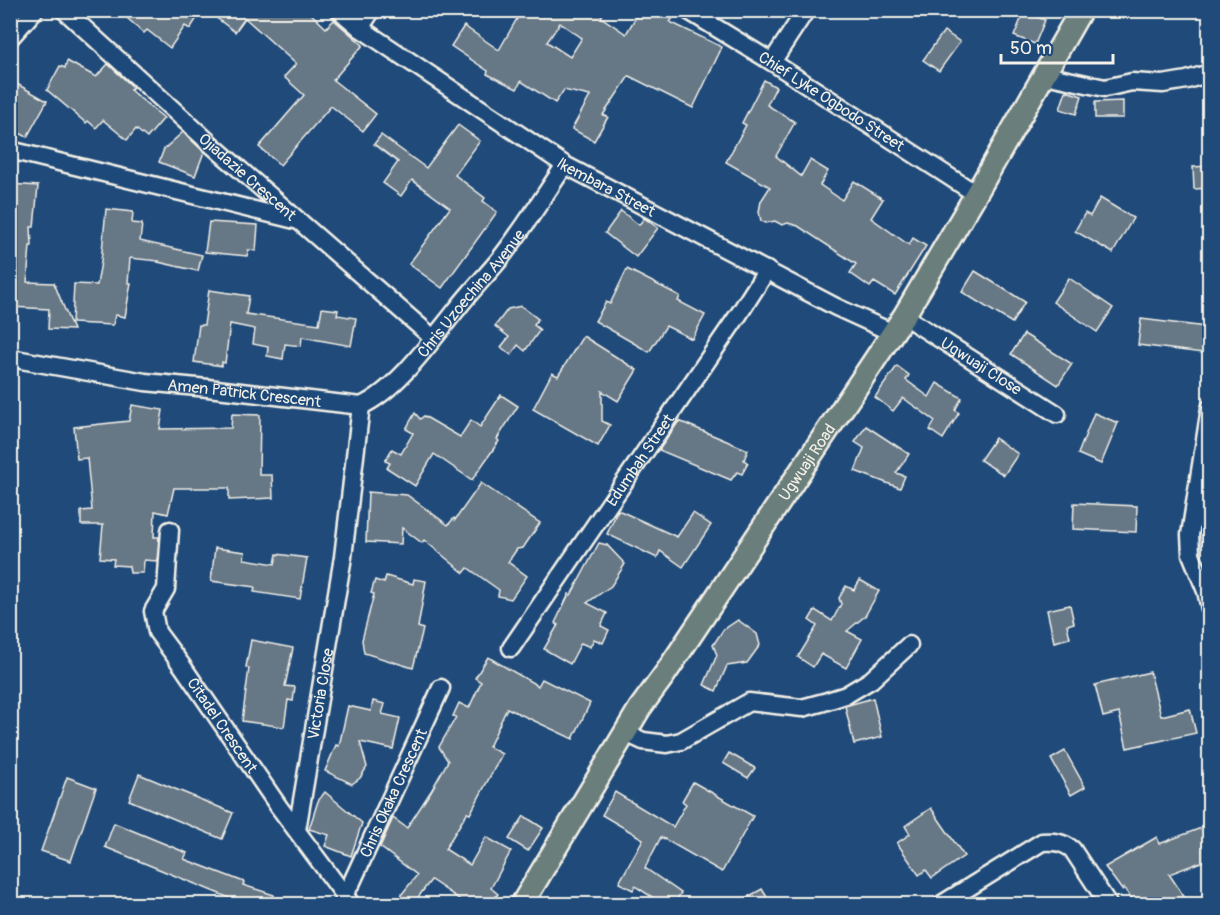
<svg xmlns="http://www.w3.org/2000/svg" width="1220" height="915" font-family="Pangolin,sans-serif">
<rect width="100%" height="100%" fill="#1f4a7a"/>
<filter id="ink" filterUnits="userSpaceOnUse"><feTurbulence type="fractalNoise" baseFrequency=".0167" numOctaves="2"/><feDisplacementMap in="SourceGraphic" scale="12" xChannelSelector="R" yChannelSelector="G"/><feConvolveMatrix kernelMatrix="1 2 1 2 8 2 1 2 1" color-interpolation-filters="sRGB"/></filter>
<g filter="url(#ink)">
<!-- building -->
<g fill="#667786" stroke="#f4f1e8" stroke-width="1.5" fill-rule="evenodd">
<polygon points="118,10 187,10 197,18 190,29 185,26 170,48 147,30 144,33"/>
<polygon points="206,10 307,10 326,28 334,20 363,45 333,80 376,114 363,131 331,106 280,165 259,147 304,95 284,77 296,64 245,18 235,32"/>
<path d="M522,10H606L601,17L626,34L640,10H660L673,18L670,22L722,47L693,108L629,76L603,115L608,117L594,141L572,129L590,96L564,90L555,103L521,81L517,89L487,74L488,71L451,46L464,26L499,50ZM560,23L582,38L570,57L547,42Z"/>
<polygon points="1024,12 1045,20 1035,44 1014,36"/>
<polygon points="944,31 960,42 939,71 923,60"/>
<polygon points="67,61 96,77 108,64 133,87 130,90 164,118 147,138 136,129 127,140 103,120 96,128 88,121 86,123 47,90 60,66 65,68"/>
<polygon points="10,80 47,101 27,137 10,128"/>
<polygon points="764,80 776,87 767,105 795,122 776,156 801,176 810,160 828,171 820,185 842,200 854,181 883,199 871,218 909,245 913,238 926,246 895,295 874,282 870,287 850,273 856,264 798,226 788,223 782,225 775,221 766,223 761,221 759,212 761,201 770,187 726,162 746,125 742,123"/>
<polygon points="1066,91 1082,96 1076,114 1060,109"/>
<polygon points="1123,101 1123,118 1095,118 1095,102"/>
<polygon points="458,125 480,141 455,175 485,198 483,201 497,212 442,288 409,264 450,208 412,180 401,196 383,183 398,162 374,144 381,135 426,168"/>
<polygon points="183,132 204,152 195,176 159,162 164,149"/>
<polygon points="1209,166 1209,188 1194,189 1193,167"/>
<polygon points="10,184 38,186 34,227 31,227 32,246 30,246 27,282 54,283 73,330 48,329 49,309 10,307"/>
<polygon points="1100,198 1133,218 1113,253 1075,231 1085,213 1090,216"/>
<polygon points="106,209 133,212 132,223 142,224 140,241 202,255 198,271 158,262 159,261 130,258 128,283 131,283 125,317 115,315 113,325 72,323 74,284 97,285 101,262"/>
<polygon points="621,211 639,225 644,218 658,228 636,257 605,233"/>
<polygon points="209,222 258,225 256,251 248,250 247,256 205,252"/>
<polygon points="627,269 680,296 678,301 705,315 692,339 666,326 649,352 595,321 606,302 610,304"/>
<polygon points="975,271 1025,302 1012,323 962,292"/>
<polygon points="1069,278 1113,308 1097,332 1053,302"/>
<polygon points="209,290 249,296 246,314 319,324 322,308 338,310 337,315 356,318 351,346 302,337 301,346 285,344 283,359 267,356 268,347 253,344 255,329 230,324 225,363 222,362 222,366 194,362 199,325 204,325"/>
<polygon points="521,306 538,319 534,325 540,330 525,351 518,345 511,355 501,347 509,337 495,326 508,309"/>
<polygon points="1141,319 1206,327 1203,353 1138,345"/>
<polygon points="1024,334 1072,364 1058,385 1011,354"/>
<polygon points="583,336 637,370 618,401 602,391 602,421 610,425 598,446 533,409 552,373 558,376"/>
<polygon points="897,366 909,375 906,380 929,397 937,383 962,398 955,410 959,413 943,439 930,430 935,421 903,398 893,411 875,397"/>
<polygon points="501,395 518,406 497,439 499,441 472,480 434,454 415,486 387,468 390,463 385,461 392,449 401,454 413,433 406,429 415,413 420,419 424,416 460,437 471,420 480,427"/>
<polygon points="132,405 163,410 160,429 231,428 232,414 260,415 259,475 272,475 273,498 229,500 229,488 174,488 168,514 155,511 154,537 159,537 157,561 144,560 143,573 130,573 129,566 113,565 114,559 100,558 103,525 81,525 81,511 92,510 87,458 77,459 74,427 129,421"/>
<polygon points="1094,413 1118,423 1101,464 1078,454"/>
<polygon points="679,421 748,450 744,460 748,463 742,474 737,472 731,480 659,450"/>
<polygon points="866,426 909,454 896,473 905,476 900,488 855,471 864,448 855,442"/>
<polygon points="995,438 1018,454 1004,475 980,460"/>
<polygon points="481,483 540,523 523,548 517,549 508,562 527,576 511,599 498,596 499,590 468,568 464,573 424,540 422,543 402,528 401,544 366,542 368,492 407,495 448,525 454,518 455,520"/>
<polygon points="1074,503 1137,506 1136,532 1073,529"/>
<polygon points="618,510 677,537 693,513 711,525 683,567 660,551 657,558 607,534"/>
<polygon points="599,543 607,545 625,564 611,586 587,603 607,613 601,626 609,630 603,643 594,639 590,647 581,643 570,664 544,649 558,625 555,623 569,594 571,595"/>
<polygon points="215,548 245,552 244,559 275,564 277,554 307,558 300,599 254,592 255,587 211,581"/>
<polygon points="386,576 413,584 414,579 426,581 418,627 423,629 413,668 364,653 362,640 374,594 371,593 375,580 384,583"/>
<polygon points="860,580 879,591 865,616 847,631 862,639 846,668 821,654 813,667 798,657 817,626 809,620 815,610 832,621 841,604 839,598 846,586 854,590"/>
<polygon points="1070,605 1074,623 1067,625 1070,638 1054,642 1047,610"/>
<polygon points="738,620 757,634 760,645 747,663 727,666 716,691 704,685 717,655 713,645 723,630"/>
<polygon points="251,640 293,648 285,686 295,687 293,701 288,700 284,727 242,721 249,668 246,667"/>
<polygon points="488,657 538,686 542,679 590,703 573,739 507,708 489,747 502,754 470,814 467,813 445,849 470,865 486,837 511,851 491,888 498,894 490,904 455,904 459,899 431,880 413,904 394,904 417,875 380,847 393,818 407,828 431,791 448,761 439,747 456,717 453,716 459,703 469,708 481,682 475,678"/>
<polygon points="1150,672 1161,716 1190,709 1196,733 1127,748 1119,713 1103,717 1095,685"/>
<polygon points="873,698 882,737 854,744 845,706"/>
<polygon points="373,701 385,704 382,714 400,718 393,749 360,742 367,767 360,778 352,784 325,771 336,745 339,746 348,706 371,711"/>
<polygon points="1065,751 1085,787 1071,795 1051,759"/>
<polygon points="729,753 755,768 748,778 723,763"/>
<polygon points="139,774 233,813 222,839 129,800"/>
<polygon points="67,777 96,788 71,861 41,851"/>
<polygon points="693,782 753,816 722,872 661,837 645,868 681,893 674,904 663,904 635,886 633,890 619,883 643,839 602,815 615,792 673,827 686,804 682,801"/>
<polygon points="325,792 362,823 351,856 325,846 329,835 309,829 318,801"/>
<polygon points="931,808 964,856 932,878 926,870 919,875 897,843 910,834 905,826"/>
<polygon points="524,816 543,828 528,851 509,839"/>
<polygon points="114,823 187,853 184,859 244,882 243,885 274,895 271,904 244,904 105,847"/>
<polygon points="1209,825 1209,859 1169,874 1189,904 1135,904 1124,888 1122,890 1105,867 1157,837 1159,844"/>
<polygon points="762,889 771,904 735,904"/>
</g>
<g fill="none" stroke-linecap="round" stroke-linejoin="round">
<defs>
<g id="minor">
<path id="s1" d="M64,10L213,146L433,338"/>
<path id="s2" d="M339,10L360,28L565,165L836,307L893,333"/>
<path id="s3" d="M687,10L772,62L976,194"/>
<polyline points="360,28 372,10"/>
<polyline points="10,38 35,10"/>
<polyline points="772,62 806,10"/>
<polyline points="1045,75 1105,88 1132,82 1163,84 1187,80 1203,75"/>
<polyline points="10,150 295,220"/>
<path id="s4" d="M904,316L1057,414"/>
<path id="s5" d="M10,358L145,382L208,388L361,406C397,390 432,340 457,309C470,292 485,277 499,260C523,230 543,197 565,165"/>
<polyline points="1210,408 1190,535 1191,554 1206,591 1210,609"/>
<path id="s6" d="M170,530L166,589L153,611L157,632L183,667L279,807L351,904"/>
<path id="s7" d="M511,648L739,314L767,270"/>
<polyline points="626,733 643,741 667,744 681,741 749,702 802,708 824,702 846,695 871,680 909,645"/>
<path id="s8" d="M297,830L343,557L361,406"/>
<path id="s9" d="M343,895L351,884L441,688"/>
<path d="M942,904L1042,842C1054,841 1062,842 1072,849L1108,904"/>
</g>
<g id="major">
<path id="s10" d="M522,904L640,708L665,674L904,316L976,194L1081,10"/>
</g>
</defs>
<!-- minor casing -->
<use href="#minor" stroke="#f4f1e8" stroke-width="21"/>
<!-- major casing -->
<use href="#major" stroke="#f4f1e8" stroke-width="26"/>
<!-- minor -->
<use href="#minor" stroke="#1f4a7a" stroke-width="16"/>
<!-- major -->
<use href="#major" stroke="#6b7f7c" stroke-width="21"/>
</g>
</g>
<g text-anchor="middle" stroke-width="6" stroke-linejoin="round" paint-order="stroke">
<!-- street labels -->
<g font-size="16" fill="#f4f1e8" stroke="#1f4a7a">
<text dy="6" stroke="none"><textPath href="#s3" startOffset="171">Chief Lyke Ogbodo Street</textPath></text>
<text dy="6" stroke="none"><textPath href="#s1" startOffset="248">Ojiadazie Crescent</textPath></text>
<text dy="6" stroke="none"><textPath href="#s2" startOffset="321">Ikembara Street</textPath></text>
<text dy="6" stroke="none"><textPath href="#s5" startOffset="513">Chris Uzoechina Avenue</textPath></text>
<text dy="6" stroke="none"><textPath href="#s4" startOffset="92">Ugwuaji Close</textPath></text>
<text dy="6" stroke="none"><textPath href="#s5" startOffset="237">Amen Patrick Crescent</textPath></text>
<text dy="6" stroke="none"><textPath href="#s7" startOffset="228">Edumbah Street</textPath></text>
<text dy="6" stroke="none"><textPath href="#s10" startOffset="526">Ugwuaji Road</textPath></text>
<text dy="6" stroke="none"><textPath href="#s8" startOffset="138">Victoria Close</textPath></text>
<text dy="6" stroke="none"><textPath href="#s6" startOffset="220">Citadel Crescent</textPath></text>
<text dy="6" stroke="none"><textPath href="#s9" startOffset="114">Chris Okaka Crescent</textPath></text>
</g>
</g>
<!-- margin -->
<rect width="1220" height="915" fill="none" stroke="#1f4a7a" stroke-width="36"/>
<rect x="18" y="18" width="1184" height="879" fill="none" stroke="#f4f1e8" stroke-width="2" filter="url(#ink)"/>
<!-- scale -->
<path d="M1001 54v9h112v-9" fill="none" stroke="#f4f1e8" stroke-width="3"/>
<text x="1010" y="54" font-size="18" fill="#f4f1e8" stroke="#1f4a7a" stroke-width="4.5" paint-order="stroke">50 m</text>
</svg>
